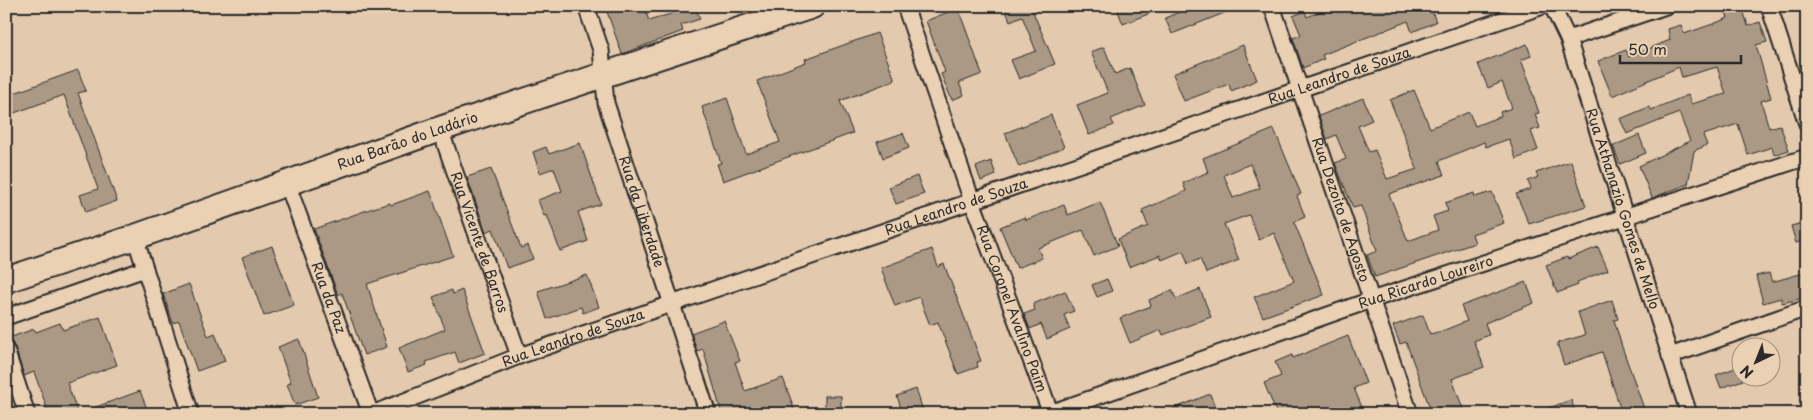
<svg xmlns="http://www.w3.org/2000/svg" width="1813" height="420" font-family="'Playpen Sans',sans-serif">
<rect width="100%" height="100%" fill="#e3caae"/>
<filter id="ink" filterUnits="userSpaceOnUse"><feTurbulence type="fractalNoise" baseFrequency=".02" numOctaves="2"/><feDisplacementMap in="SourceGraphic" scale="10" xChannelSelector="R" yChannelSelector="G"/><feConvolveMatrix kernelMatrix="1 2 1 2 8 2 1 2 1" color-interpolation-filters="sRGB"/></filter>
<g filter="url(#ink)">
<!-- building -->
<g fill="#ab9985" stroke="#2b2b2b" fill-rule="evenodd">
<polygon points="605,6 644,6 649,21 679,11 677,6 695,6 700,19 681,25 683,31 622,54"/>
<polygon points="1004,6 1045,6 1033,12 1055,64 1019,79 1011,60 1036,51 1022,16 1010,21"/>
<polygon points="1116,6 1166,6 1166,7 1123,24"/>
<polygon points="1193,6 1239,6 1239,7 1172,34 1165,18"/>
<polygon points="1333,6 1430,6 1436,22 1412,32 1408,21 1322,55 1324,59 1303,68 1293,38 1301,35 1293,16 1305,11 1307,17"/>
<polygon points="1724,6 1742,6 1748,26 1760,22 1767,42 1756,45 1771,98 1761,101 1769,128 1780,125 1789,150 1774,155 1772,147 1748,155 1738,124 1703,135 1707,145 1694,151 1688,184 1652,198 1639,166 1690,141 1679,113 1627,134 1620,119 1649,107 1651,110 1688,95 1691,104 1726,94 1717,67 1682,77 1679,67 1612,96 1598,61 1626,50 1629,57 1670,40 1668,29 1681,25 1684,34 1713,24 1728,18"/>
<polygon points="958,8 982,74 959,83 964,95 952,100 941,74 945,72 926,21"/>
<polygon points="877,33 895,80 840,101 853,133 723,181 717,164 721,163 702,107 727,98 746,154 780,142 757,81 806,62 805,59"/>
<polygon points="1527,44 1531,56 1521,60 1532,88 1531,89 1539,113 1535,114 1540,128 1531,131 1538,150 1516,159 1509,139 1486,147 1484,142 1439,161 1444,175 1389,194 1408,241 1438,230 1433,216 1448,211 1445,203 1474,193 1475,197 1492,192 1504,223 1472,234 1475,243 1375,277 1367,255 1377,251 1361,206 1353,208 1335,163 1346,159 1336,135 1327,139 1319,116 1363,98 1372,120 1358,126 1369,152 1375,150 1387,179 1417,169 1390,100 1414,90 1430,128 1469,112 1475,126 1501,116 1500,112 1512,108 1502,82 1488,88 1478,64"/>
<polygon points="1243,45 1257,80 1231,91 1229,84 1184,101 1173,74"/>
<polygon points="1104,47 1115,74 1130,68 1145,105 1111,119 1114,125 1089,135 1077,105 1108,93 1091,52"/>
<polygon points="78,70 86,91 78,93 117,201 86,212 80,195 98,189 64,95 6,116 6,96"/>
<polygon points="1051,115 1064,147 1019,167 1005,133"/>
<path d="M1274,129L1301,194L1297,196L1305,217L1294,222L1324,295L1263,317L1254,297L1294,281L1274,233L1259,240L1249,215L1224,224L1239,260L1206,273L1200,259L1188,264L1183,251L1162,260L1160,255L1129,267L1118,239L1148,226L1142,210L1186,191L1183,183L1208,172L1203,158ZM1250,164L1260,188L1233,198L1224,175Z"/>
<polygon points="903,133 909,148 883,158 877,142"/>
<polygon points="1639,135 1646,153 1620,164 1613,146"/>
<polygon points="580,143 601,204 578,212 588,241 560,251 547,215 544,216 538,200 562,191 554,168 540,173 533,152 546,147 549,154"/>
<polygon points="991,161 996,175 981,181 976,167"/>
<polygon points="1571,161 1586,206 1529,224 1516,194 1531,189 1528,181 1538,177 1536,173"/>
<polygon points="491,169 521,248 528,245 533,259 507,268 493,229 486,232 467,177"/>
<polygon points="917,176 924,194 896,204 889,187"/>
<polygon points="430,191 453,256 367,284 387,347 364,355 342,293 338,295 314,229 370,209 390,203 391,205"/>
<polygon points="1100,202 1118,246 1094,256 1083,230 1038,248 1042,258 1017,268 1000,227 1025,217 1026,220 1064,205 1068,215"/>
<polygon points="1807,222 1807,240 1796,243 1791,226"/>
<polygon points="272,246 294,305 264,316 242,257"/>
<polygon points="1598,247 1608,270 1577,282 1578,285 1557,293 1546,265 1567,257 1568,259"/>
<polygon points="932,249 938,267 944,264 981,361 977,362 978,367 958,374 938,322 930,325 919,297 895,306 881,268"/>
<polygon points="1807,272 1807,297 1782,303 1781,298 1763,303 1756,276 1769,273 1772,282"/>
<polygon points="587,275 599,307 583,313 581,307 547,319 538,291"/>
<polygon points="1107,279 1112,291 1097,297 1092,285"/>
<polygon points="1526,282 1534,303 1485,323 1489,335 1474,341 1484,367 1452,379 1465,414 1432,414 1406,342 1400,344 1393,326 1423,315 1430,334 1442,331 1467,321 1461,306"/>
<polygon points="189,284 208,336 215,333 225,361 197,371 179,321 173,323 163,294"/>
<polygon points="1200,289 1211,317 1163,335 1161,330 1130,343 1120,318 1151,306 1149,300 1172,290 1176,299"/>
<polygon points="452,290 453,294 462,290 485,353 459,363 455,352 426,362 427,365 408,372 399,348 445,329 433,297"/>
<polygon points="1065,291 1074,311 1064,315 1070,329 1047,339 1041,324 1030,329 1024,314 1035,310 1033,304"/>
<polygon points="1612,300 1618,319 1614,320 1622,347 1646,414 1622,414 1602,352 1564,365 1557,343 1585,335 1578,312"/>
<polygon points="100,317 117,365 67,383 78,414 49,414 34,372 24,376 15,347 6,339 34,329 36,332 60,323 63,330"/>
<polygon points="724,321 740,361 735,362 745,391 783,378 796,414 722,414 703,349 697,351 691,333"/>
<polygon points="1348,336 1366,383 1354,388 1363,410 1355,414 1277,414 1264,383 1281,376 1275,362 1292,355 1293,358"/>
<polygon points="299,339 318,397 295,405 287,384 291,383 278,347"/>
<polygon points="1738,367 1743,380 1721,388 1716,375"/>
<polygon points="916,389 924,414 903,414 897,396"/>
<polygon points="140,391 149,414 83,414 82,412"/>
<polygon points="1210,394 1218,414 1164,414 1163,413"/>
<rect x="825" y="396" width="16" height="16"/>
<polygon points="1571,400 1576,414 1537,414 1537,412"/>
</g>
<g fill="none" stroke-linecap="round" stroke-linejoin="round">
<defs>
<g id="minor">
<path id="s1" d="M586,6L601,50L606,103L708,414"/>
<path id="s2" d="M905,6L972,201L1051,414"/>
<path id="s3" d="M1272,6L1410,414"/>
<path id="s4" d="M1552,6L1568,39L1689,414"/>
<polyline points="1769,6 1807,124"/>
<polyline points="1568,39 1666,6"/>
<path id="s5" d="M440,129L519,356"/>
<path id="s6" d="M287,183L371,414"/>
<polyline points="135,237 191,414"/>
<polyline points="6,317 145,269"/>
<polyline points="6,350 27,414"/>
<polyline points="1670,356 1807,308"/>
<path id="s7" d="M372,414L519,356L1543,6"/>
<path id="s8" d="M1047,414L1371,300L1807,157"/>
</g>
<g id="primary">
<path id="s9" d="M6,280L135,237L440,129L812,6"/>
</g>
</defs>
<!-- minor casing -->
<use href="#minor" stroke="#2b2b2b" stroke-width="19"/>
<!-- primary casing -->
<use href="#primary" stroke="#2b2b2b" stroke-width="28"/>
<!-- minor -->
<use href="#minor" stroke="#ebd1b3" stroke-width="15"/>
<!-- primary -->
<use href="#primary" stroke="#ebd1b3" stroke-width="24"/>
</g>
</g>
<g text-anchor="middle" stroke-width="5" stroke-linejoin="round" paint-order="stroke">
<!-- street labels -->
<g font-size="14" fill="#2b2b2b" stroke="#ebd1b3">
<text dy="5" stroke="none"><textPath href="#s7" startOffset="1025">Rua Leandro de Souza</textPath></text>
<text dy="5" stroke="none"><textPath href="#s9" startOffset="425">Rua Barão do Ladário</textPath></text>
<text dy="5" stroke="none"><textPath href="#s7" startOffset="620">Rua Leandro de Souza</textPath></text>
<text dy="5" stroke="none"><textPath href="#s4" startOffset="215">Rua Athanazio Gomes de Mello</textPath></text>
<text dy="5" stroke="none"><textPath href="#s3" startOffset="215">Rua Dezoito de Agosto</textPath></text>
<text dy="5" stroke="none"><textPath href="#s1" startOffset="214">Rua da Liberdade</textPath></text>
<text dy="5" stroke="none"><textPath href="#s5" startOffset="120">Rua Vicente de Barros</textPath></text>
<text dy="5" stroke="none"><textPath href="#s8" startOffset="401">Rua Ricardo Loureiro</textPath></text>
<text dy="5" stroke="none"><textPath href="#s6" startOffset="122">Rua da Paz</textPath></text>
<text dy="5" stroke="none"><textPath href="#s2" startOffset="321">Rua Coronel Avalino Paim</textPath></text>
<text dy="5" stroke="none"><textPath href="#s7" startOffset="215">Rua Leandro de Souza</textPath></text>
</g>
</g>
<!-- margin -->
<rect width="1813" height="420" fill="none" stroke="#ebd1b3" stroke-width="25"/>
<rect x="12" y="12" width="1788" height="395" fill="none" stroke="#2b2b2b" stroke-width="2" filter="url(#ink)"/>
<!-- north arrow -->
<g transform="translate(1756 362) rotate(223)"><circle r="24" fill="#ebd1b3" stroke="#9e8f7d"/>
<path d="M0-4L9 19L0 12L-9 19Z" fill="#2b2b2b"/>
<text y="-8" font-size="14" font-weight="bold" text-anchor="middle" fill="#2b2b2b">N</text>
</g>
<!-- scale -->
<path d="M1620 55v8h121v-8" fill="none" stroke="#2b2b2b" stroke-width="2.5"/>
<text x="1628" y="55" font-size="15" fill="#2b2b2b" stroke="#ebd1b3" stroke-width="4" paint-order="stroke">50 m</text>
</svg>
